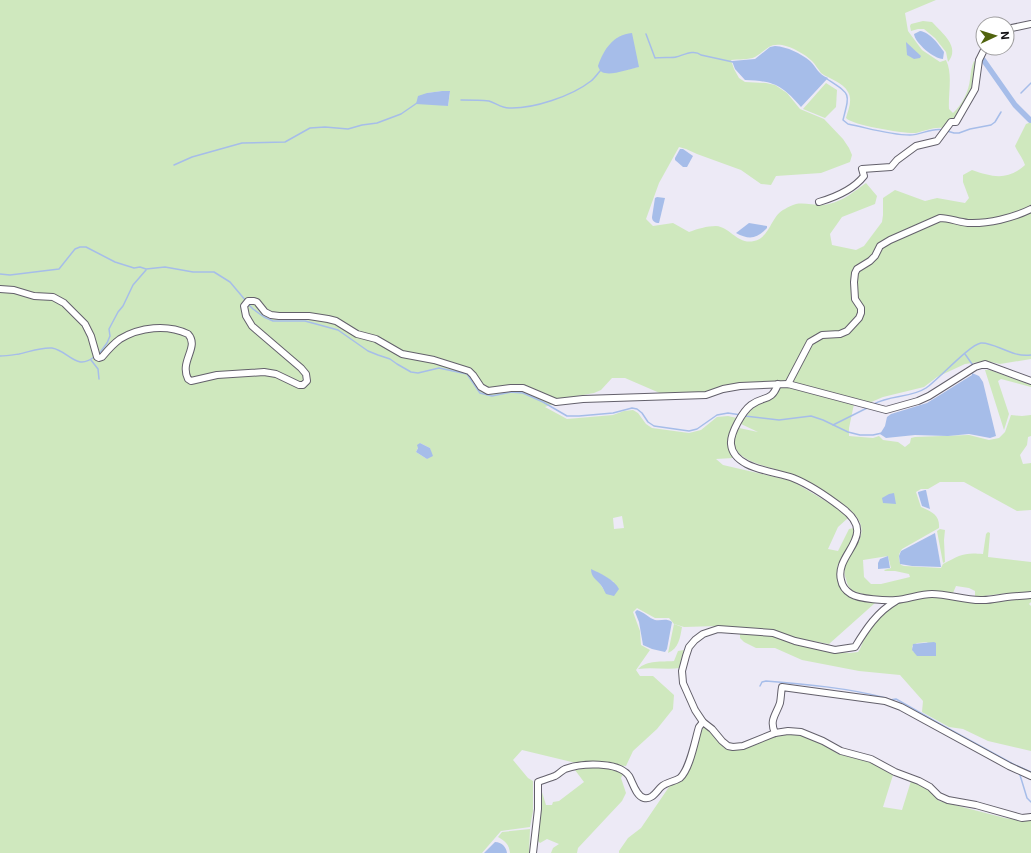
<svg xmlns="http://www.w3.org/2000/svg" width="1031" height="853" font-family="Inter,sans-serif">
<rect width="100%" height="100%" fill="#edeaf6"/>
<!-- green -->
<g fill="#cfe8be" fill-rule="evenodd">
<path d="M0,0H936L905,13L908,31L922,50L940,62L946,60C953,74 948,94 949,109L953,113C962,105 969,91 970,79C971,73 971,67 974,61L976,62L973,87L955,119L943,128C933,127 925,131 916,133C906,134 851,125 846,118C848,110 853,100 848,92C843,82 829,79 821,73C818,69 815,64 812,61C805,54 792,47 782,45C768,43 766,51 755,57C749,60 738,59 731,60L734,69L739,78L745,82L766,83L775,85L787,93L800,109L824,119L843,139L849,148L852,155L850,162L821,173L776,176L771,185L761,184L741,170L697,154L686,149L679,147L659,183L646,219L653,226L673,223L689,232C697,229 707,226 716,226C730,227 738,245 754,241C770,238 771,215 785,209C788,207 792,205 796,204C806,202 819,207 829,204C843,201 855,191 866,183L877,196L875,204L842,217L830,234L832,245L856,250L864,246L882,222L883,215V198L895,190L925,201L937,198L965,203L969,198L963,182V175L972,170C992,177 1008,181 1025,165C1023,158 1018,153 1015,146L1026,124L1031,122V359L1000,364L986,361L965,364L937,377L924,387L883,397L869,403L793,382V380L787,378V381L759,383L705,393L662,394L625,378H612L601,390L594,393L572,397L545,407L567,419L613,415L624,411L633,410L638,413L646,424L652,428L689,433L701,430L717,417L728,416L737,418C730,431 722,444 733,458L716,459L723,465L792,481L834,506L848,518L838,527L828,549L838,551L849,529L854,528C853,544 844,551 838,565C835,574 840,589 848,596C855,601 866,602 875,603L829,644L796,638L774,631L717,626L684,627L674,624L669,618H655L637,608L633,612L640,631L641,645L650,650L636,670L640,676H653L674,695L673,709L657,729L633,751L626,766L615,765L580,764L522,750L513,760L528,778L533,781V811L530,827L501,831L482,853H0ZM618,37L638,67L612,73ZM442,91L450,92L448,106L436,104H419L427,93ZM420,443L430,448L431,453L427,459L416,452ZM622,516L624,528L614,529L613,518ZM591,570L597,572L614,582L604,590Z"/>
<path d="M923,21L932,22C942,33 961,47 948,62L946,52L935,38L924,29H918L911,31L910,26L911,24Z"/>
<polygon points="826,83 837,90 836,107 825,118 803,109"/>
<polygon points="985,370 990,370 1031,385 1031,387 1001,379 998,381 1009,414 1004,430"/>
<path d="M781,387H794L854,404L849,428V436L873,438L879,436L883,440L898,442L905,447L910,443L911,438L915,437L969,435L989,440L999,438L1005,432L1011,415L1022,416L1031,415V436L1028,437L1027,445L1020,455L1023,464L1031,463V510L1017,511L964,482H940L928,489H921L916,492L921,507C932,512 940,515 939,528L902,549C898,554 898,559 901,565L904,566L941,568L943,564C960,555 964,552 983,554L986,534L988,532L990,533L988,557L1031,562V593H1009L975,597V591L969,588L956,586L953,593C947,592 941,591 935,591C921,592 907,597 893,597C883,597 859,595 852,590C848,587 847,583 846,579C834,551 891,537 840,502C827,493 814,484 801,478C784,469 748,466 737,451C731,444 735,435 739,428L758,432L741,424C745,418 749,411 756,406C769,398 772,403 781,387ZM888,556L891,568L884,570L885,571H895L909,574L910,577L881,584H871L864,577L863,560Z"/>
<polygon points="940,529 945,530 944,540 945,562 943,563 937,531"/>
<path d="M939,596L980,604L1031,598V602L1029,604L1031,606V751L988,741L963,729L949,727L922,712L923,701L900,675L859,671L802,660L775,648H756L744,642L740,638V633L772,635L797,644L825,651L850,653L858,652L860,649L864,639L873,626L885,611L896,603L924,597ZM928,642L913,652L912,646L917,643Z"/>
<path d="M674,624L682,627C680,638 679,648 668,653Z"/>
<path d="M684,650L680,668C666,670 653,667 638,669C647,660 662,662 674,661L678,651Z"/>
<polygon points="704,725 712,731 723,746 749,746 780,734 793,734 808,736 820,742 838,754 871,762 893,775 883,807 902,810 911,781 929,788 939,801 1005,818 1025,821 1031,820 1031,853 619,853 619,851 628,838 641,828 671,784 680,781"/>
<polygon points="601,767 613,769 623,774 621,778 626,793 622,801 578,848 577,853 551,853 553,848 559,844 547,839 540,843 537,840 541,809 541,789 546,805 552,805 553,802 559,801 584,782 575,770 587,768"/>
<path d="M530,829L529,853H510C509,844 505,841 498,837L502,832Z"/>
</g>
<!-- water -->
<g fill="#a6bde9">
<path d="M920,31C930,32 939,45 944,52L943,59C934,59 915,43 914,34Z"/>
<path d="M632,33L639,67C630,69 613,75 605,73C601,73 599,69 598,66C604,49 613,35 632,33Z"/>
<polygon points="906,42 921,56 920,58 914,59 907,55"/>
<path d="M775,46C788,47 800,53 810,61C817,68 818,74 828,78L801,107C782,85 774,81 745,80L735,69L732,61L755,59L770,47Z"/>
<polygon points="442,91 450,91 448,106 416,104 418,96 427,93"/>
<polygon points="680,149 683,149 693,156 687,167 683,167 675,160 675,158"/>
<path d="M657,197L665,198L659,223C655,223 652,221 652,217L655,198Z"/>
<path d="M749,223L767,226V228C757,239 749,240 736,233Z"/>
<polygon points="972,373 979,376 983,382 996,436 990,438 969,434 948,436 915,435 886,438 880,434 885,426 887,417 891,414 927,403 972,375"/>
<polygon points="420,443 430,448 433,456 427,459 416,452 418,448 417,445"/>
<polygon points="925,490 926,490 930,509 922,506 918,493 918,492"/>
<polygon points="894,493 896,504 883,503 882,498 889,494"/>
<polygon points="935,533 941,567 912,566 900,564 899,556 901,551"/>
<polygon points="888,556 890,568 878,569 878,563 880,559"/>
<path d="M591,569C600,573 615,580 619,589L614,596L606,594C604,591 603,587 600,584C596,579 591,577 591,569Z"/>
<path d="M637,610C644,612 649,618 655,620C662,621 666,618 672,622L667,649L665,652L652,649L643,645L639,622L635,612Z"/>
<polygon points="934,642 936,643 936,656 917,656 912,650 913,644"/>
<path d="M495,842C502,842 506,847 507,853H484Z"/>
</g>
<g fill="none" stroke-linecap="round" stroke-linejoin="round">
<!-- stream -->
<g stroke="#a6bde9" stroke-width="1.5">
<path d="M646,34L655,58C659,57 674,58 676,57C684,55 694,49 701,55L733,62"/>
<path d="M827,79C851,95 850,92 843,120L848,124C868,128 889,135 910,135C921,135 933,127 943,130"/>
<polyline points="1021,93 1031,83"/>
<path d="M461,100C470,100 480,100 489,101C496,103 501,108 509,108C533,109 572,96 591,81C595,78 598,73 601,70"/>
<polyline points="947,131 954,133 959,133 970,129 991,125 995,122 1001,112"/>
<polyline points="174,165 192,157 242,143 285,142 310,128 325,127 348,129 362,125 377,123 401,114 417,103"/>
<polyline points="0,274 10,275 59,269 75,249 80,247 86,247 115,262 134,268 140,267 146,269 165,267 193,272 214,272 230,282 246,301"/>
<polyline points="248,304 253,309 264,317 273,321 305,321 338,330 368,351 378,355 390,359 397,364 411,372 418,373 439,368 467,374 480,393 492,396 511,392 523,393 543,402 567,416 579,416 613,413 632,408 637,409 642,413 648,422 654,426 689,431 697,429 717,415 728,413 741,415"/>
<polyline points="99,354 107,343 110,336 109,329 118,312 123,306 133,285 146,270"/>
<polyline points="965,354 972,364"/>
<path d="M0,356C6,356 12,355 19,354C29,352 41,347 52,348C69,351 76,371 94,357"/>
<polyline points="91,360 98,369 99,379"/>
<path d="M874,404C890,395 911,398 926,388C939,379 969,345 981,343C995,342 1012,358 1031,355"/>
<polyline points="745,416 779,420 811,416 823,420 848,432 860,435 873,435 882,433"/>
<polyline points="833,425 867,408"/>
<path d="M760,686L762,682L766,681C804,684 849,688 886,698"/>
<polyline points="890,700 896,699 940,724 1013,764 1031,772"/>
<polyline points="1020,775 1027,798 1031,802"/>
</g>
<!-- canal -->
<polyline stroke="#a6bde9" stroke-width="5.5" points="982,58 1015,105 1030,120"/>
<defs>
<g id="minor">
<polyline points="1007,29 1031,24"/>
<path d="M819,202C836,197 853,190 864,176L862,169L891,167L897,160L916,146L937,141L951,122H956L975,89L979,60L985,48"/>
<path d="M0,289L14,290L34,296L53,297L64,303L85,324L91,336L97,357L99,358L102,357C107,351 113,344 120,339C140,327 167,324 188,334C200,347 179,361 188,379L191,381L217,375L264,372L276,374L299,385H303L307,381L306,374L301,368L252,326L246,316L244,306L248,301H254L257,302L265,312L271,315L279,316H309L328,319L336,321L357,334L376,339L402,354L434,360L469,371L473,375L481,387L488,391L511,388H523L556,402L583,399L706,395L723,389L740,386L788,384L886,410L918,401L929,396L975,367L985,364L1031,381"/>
<path d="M778,384C771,403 764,395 751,405C743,411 730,433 731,444C733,469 774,471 793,478C808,484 829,498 842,508C880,536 834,553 841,580C842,586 846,591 851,594C859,599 887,601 896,600C908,599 920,594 932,594C949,594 966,601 983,600C991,600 999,598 1007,597C1015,596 1023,596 1031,595"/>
<path d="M788,384L810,342L822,335L840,334L847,331L859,318L861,313V308L855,299L854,282L855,273L857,269L870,261L875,256L880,246L890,240L940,218C949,218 958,222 968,223C988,224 1013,218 1031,209"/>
<path d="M896,601C877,612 866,629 855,647L835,650L795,641L773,633L718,629L703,634L695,640L689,647L686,656L682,671L683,683L695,710L703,722L712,729L722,741L728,746L733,747L743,746L775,733L788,731L801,732L823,741L841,751L871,759L895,772L919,781L930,787L939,796L948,800L976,805L1022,818L1031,817"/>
<path d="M775,733C769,720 776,715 780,703C781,698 781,692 782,687L885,701L901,707L1009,766L1031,776"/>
<path d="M533,853L538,809V782C543,780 550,778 555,776C559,774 561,771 565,769C581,763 618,761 629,776C633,783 636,796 644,798C652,800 656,792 661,787C666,782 674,782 680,778C690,769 695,740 699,727L703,722"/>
</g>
</defs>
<!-- minor casing -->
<use href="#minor" stroke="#63606b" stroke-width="8"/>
<!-- minor -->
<use href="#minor" stroke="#fff" stroke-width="6"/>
</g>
<!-- north arrow -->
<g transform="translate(995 36) rotate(86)"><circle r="19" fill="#ffffff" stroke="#9f9e9f"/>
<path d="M0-3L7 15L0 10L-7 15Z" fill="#50630e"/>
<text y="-6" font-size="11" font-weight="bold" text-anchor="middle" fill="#0e0d10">N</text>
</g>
</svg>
